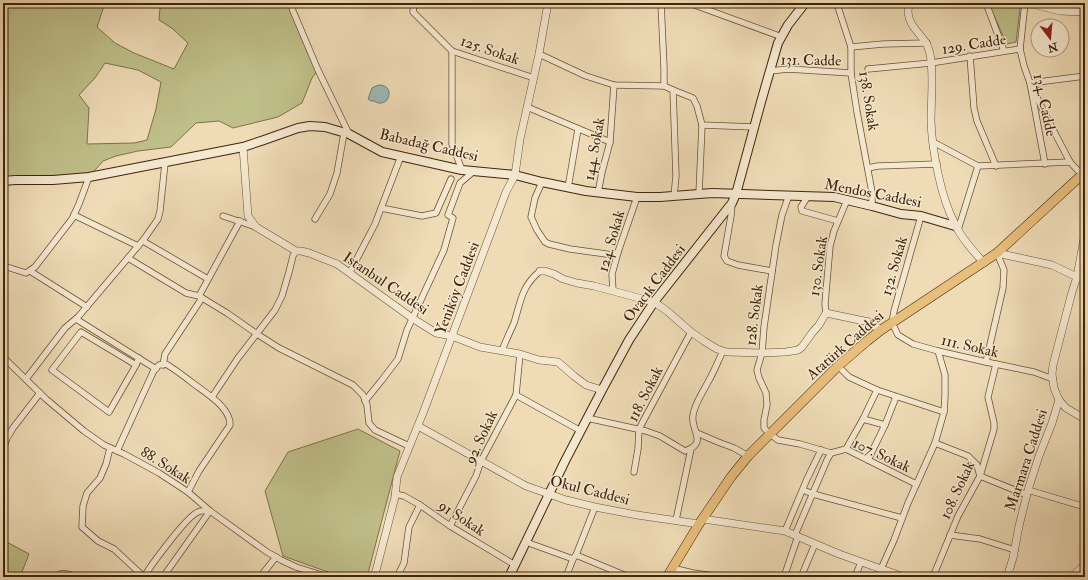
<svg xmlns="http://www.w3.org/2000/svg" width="1088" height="580" font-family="'IM FELL Double Pica',serif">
<rect width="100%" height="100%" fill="#efdcb7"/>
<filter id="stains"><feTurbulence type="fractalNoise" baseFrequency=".005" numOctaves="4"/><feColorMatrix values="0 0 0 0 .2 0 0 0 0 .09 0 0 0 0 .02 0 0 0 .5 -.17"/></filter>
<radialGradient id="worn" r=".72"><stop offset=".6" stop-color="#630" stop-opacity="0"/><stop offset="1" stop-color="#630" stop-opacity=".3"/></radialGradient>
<!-- green -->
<g fill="#bfbf8a" stroke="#80724a" fill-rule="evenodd">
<path d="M3,3H105L97,27L115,43L134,53L174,69L188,43L173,29L159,20L160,8L153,3H291L318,70L312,78L302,103L278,117L233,128L219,121L196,123L171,147L138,151L116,156L103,161L89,177L3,181ZM105,63L138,70L161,82L156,109L147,140L134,143L87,144L89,108L79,95L95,78Z"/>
<polygon points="988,3 1019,4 1020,9 1016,42 1007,44"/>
<polygon points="358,429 400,451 367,577 342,577 283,556 265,491 288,452"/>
<polygon points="3,540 29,554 20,577 3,577"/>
</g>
<!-- water -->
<path fill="#9db9b8" stroke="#787d72" d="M379,85C388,85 392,92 387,100C383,104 378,104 374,101H371L368,99L372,88L376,86Z"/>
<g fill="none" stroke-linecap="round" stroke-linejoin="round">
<defs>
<g id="minor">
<polyline points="291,3 293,11 318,70 349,134"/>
<polyline points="414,3 413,12 452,51 534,78"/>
<polyline points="661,3 664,68 664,86"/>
<polyline points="689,3 782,37"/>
<polyline points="835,3 838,7 851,47 851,73 857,112 872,192 872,206"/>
<polyline points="986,3 1004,51"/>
<polyline points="1025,3 1020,49 1024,66 1030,83 1045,164"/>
<polyline points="851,47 883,44 927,43"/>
<polyline points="452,51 452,144 462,170"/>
<polyline points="539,54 586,76 614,85 664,86 673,90 693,98 697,106 702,125 754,127"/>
<polyline points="970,56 974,108 977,121 996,166"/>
<polyline points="868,69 931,63 1020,49"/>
<polyline points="770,71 788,69 851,73"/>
<polyline points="673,90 676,176 674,196"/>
<polyline points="527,107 610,142"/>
<polyline points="933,142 978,166 1070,162"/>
<polyline points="868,168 878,166 937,164"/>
<polyline points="1082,175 1070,162 1046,116 1030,83 1085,76"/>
<polyline points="542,182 535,198 531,217 537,230 545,242 549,244 570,249 599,253 613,255 618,252"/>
<polyline points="568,188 578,129"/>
<polyline points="598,193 602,172 610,142 614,85"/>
<polyline points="699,194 702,125"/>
<polyline points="789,195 782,215 776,245 764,327 762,353 757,370 759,378 766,393 767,405 764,420 764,428 770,434 778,440 800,444 831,453 846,449 916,484"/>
<polyline points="808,196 801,207 802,211 838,221"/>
<polyline points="732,204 731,216 724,256 727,261 738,265 772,271"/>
<polyline points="381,208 422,216 436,213 451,179"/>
<polyline points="74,215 138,246"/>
<polyline points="223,216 256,227"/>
<polyline points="921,216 894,311 892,323 898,335 913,344 938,351 986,362 1034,372 1053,379"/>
<polyline points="315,219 330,194 337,173 344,133"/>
<polyline points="958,230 978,166"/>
<polyline points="143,241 208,279"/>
<polyline points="128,258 186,293 199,296 227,313 257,334 279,348 353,385 363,395 367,405 369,423 375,430 409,446"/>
<polyline points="3,265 7,267 26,273 35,267 72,219 79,204 89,177"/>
<polyline points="30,271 87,307"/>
<polyline points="350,272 375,224 401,156"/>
<polyline points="613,291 612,274 618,252 637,197"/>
<polyline points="199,296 240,221"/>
<polyline points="826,313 825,304 830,246 834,231 847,200"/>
<polyline points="76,319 156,369"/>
<path d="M502,351C505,342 510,332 514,323C521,301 521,287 540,271"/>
<polyline points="3,357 46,399 84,431 104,445 124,454 159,473 188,492 210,511 267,552 281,560 296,567 328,577"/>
<polyline points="986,362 1003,288 1004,270 997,253"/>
<polyline points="136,365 81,332 52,370 109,412 136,365 139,358"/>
<polyline points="163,365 165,354 202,298"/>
<polyline points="838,366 849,377 877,390 944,412"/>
<polyline points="26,379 65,328 78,317 144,239 158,219 160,211 165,163"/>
<polyline points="516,395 581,431"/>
<polyline points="212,397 238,358 275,310 282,296 289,272 293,256 296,251"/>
<polyline points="365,401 382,380 398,359 407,330 444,250 453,218 448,215 460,183 474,171"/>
<path d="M587,418L646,431L660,436L685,451C709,443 690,430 693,415C695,403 703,392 708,382C714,372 718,361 723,351"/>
<polyline points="863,419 885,425"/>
<polyline points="697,433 718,442 734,448 748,456"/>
<polyline points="935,443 968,456 977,465 980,476 1027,495"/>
<path d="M110,448L106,464L100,478L87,493L83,506L82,527L98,541L114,549L144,577C151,565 187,516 198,512C201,510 206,511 210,511"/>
<polyline points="3,449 7,438 13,428 40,393"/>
<polyline points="846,449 863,419 877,390"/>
<path d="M117,451L154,370L159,365L166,364C176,370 185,377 194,384C206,393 231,408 230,425L199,471L188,492"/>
<polyline points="868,460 885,425 896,397"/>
<polyline points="634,472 638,449 639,429 691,332"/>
<polyline points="803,490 813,494 902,518"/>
<polyline points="1028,490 1085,507"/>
<polyline points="395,494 404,496 420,505 450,526 515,565"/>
<polyline points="676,520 691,449"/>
<polyline points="450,526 476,476 481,461 516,395 520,354"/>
<polyline points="785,531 807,479 821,450"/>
<polyline points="795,535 827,460 831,453"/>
<polyline points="950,535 980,539 1015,550"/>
<polyline points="526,542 573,559"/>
<polyline points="576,555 629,577"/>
<polyline points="672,568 693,573 723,577"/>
<polyline points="881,569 894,540 908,503 935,443 944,412 945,396 945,375 938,351"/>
<path d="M55,577C62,571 69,574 76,577"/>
<polyline points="163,577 210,511"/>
<polyline points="260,577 276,557"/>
<polyline points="397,577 404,563 409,527 420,505"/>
<polyline points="566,577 573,559 576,555 595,507"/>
<polyline points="784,577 798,536"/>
<polyline points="801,577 815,544"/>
<polyline points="855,577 861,562"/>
<polyline points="933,577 958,516 980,476 994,429 994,423 988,397 996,364"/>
</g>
<g id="tertiary">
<path d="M909,3C909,6 908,9 908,12C909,26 919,32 926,43C928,46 929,51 930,54C934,74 931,100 931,121C932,151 941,198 955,224C961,238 974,252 984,263"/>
<polyline points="1029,3 1060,11 1085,12"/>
<polyline points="243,147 248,216 256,227 296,251 301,251 309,253 337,264 412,318 436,333 452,336 480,347 520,354 539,360 558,362 574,376 586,385 602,390"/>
<polyline points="997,253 1052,265 1077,277 1085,278"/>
<polyline points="540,271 545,271 554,274 563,279 577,283 594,286 654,302 667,311 691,332 704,341 717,349 727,352 762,353 786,352 798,350 802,347 812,333 819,325 826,313 869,322 881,330"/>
<polyline points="1059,400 1066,408 1085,419"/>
<polyline points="418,426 526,486 566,500 595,507 637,515 699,524"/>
<polyline points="703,519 785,531 839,554 904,577"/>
<polyline points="374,577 377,567 395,497 397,477 423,413 506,192 515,175 520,139 539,54 548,3"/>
<polyline points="1007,577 1013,558 1019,526 1028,490 1039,456 1052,423 1059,400 1054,388 1052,374 1053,365 1072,292 1077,277 1085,233"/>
<polyline points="1072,577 1085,564"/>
</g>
<g id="secondary">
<polyline points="3,181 15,180 53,180 89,177 243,147 264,140 298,128 310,126 325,127 349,134 382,152 462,170 515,175 542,182 586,191 637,197 660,197 712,193 834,197 872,206 901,214 921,216 955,226"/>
<polyline points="509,577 565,461 602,390 629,340 654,302 732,203 736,194 761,102 778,43 788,25 805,3"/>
</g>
<polyline id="primary" points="667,577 699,524 731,477 748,456 838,366 867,341 881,330 997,253 1085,172"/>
</defs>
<!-- minor casing -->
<use href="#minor" stroke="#6c5235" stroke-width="7"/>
<!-- tertiary casing -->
<use href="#tertiary" stroke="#6c5235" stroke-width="8"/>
<!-- secondary casing -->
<use href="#secondary" stroke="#41240a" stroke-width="10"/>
<!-- primary casing -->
<use href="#primary" stroke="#41240a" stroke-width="10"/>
<!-- minor -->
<use href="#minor" stroke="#f5e8d0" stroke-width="5.5"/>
<!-- tertiary -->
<use href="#tertiary" stroke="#f5e8d0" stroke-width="7"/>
<!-- secondary -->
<use href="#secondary" stroke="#f5e8d0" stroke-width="8"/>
<!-- primary -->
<use href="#primary" stroke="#e8be7c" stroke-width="9"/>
</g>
<g text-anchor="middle" stroke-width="3" stroke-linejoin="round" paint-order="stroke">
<!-- street labels -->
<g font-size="15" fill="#41240a" stroke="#f5e8d0">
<text transform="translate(974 44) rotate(-9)" y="5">129. Cadde</text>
<text transform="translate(490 50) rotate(19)" y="5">125. Sokak</text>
<text transform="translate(811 60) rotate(1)" y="5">131. Cadde</text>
<text transform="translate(869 101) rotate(81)" y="5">138. Sokak</text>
<text transform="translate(1045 105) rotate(78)" y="5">134. Cadde</text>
<text transform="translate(429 145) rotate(13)" y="5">Babadağ Caddesi</text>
<text transform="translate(594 149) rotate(-80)" y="5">144. Sokak</text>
<text transform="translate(873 193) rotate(11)" y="5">Mendos Caddesi</text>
<text transform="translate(611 241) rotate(-74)" y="5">124. Sokak</text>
<text transform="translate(818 266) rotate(-82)" y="5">130. Sokak</text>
<text transform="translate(894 266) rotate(-74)" y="5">132. Sokak</text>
<text transform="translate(386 283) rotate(34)" y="5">Istanbul Caddesi</text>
<text transform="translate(654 283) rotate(-53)" y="5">Ovacık Caddesi</text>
<text transform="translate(457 288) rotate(-69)" y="5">Yeniköy Caddesi</text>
<text transform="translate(754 315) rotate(-83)" y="5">128. Sokak</text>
<text transform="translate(845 345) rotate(-41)" y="5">Atatürk Caddesi</text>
<text transform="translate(970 346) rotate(13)" y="5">111. Sokak</text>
<text transform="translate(645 394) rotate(-63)" y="5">118. Sokak</text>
<text transform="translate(481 437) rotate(-65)" y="5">92. Sokak</text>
<text transform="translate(882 455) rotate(25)" y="5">107. Sokak</text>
<text transform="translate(1026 460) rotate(-72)" y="5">Marmara Caddesi</text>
<text transform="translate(166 465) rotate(32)" y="5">88. Sokak</text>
<text transform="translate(590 490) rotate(14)" y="5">Okul Caddesi</text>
<text transform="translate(957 490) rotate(-65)" y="5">108. Sokak</text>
<text transform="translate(462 518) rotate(33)" y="5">91 Sokak</text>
</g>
</g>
<!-- margin -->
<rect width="1088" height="580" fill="none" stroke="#efdcb7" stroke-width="16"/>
<rect x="4" y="4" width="1080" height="572" fill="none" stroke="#41240a" stroke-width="2"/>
<rect x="8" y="8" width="1072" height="564" fill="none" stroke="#41240a"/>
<!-- north arrow -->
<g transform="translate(1050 38) rotate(164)"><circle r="19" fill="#f5e8d0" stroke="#ad9a81"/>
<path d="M0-3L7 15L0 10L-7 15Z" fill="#8f2418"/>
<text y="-6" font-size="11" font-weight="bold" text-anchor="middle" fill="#41240a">N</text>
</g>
<rect width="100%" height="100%" filter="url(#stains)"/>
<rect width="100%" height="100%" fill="url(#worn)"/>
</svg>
